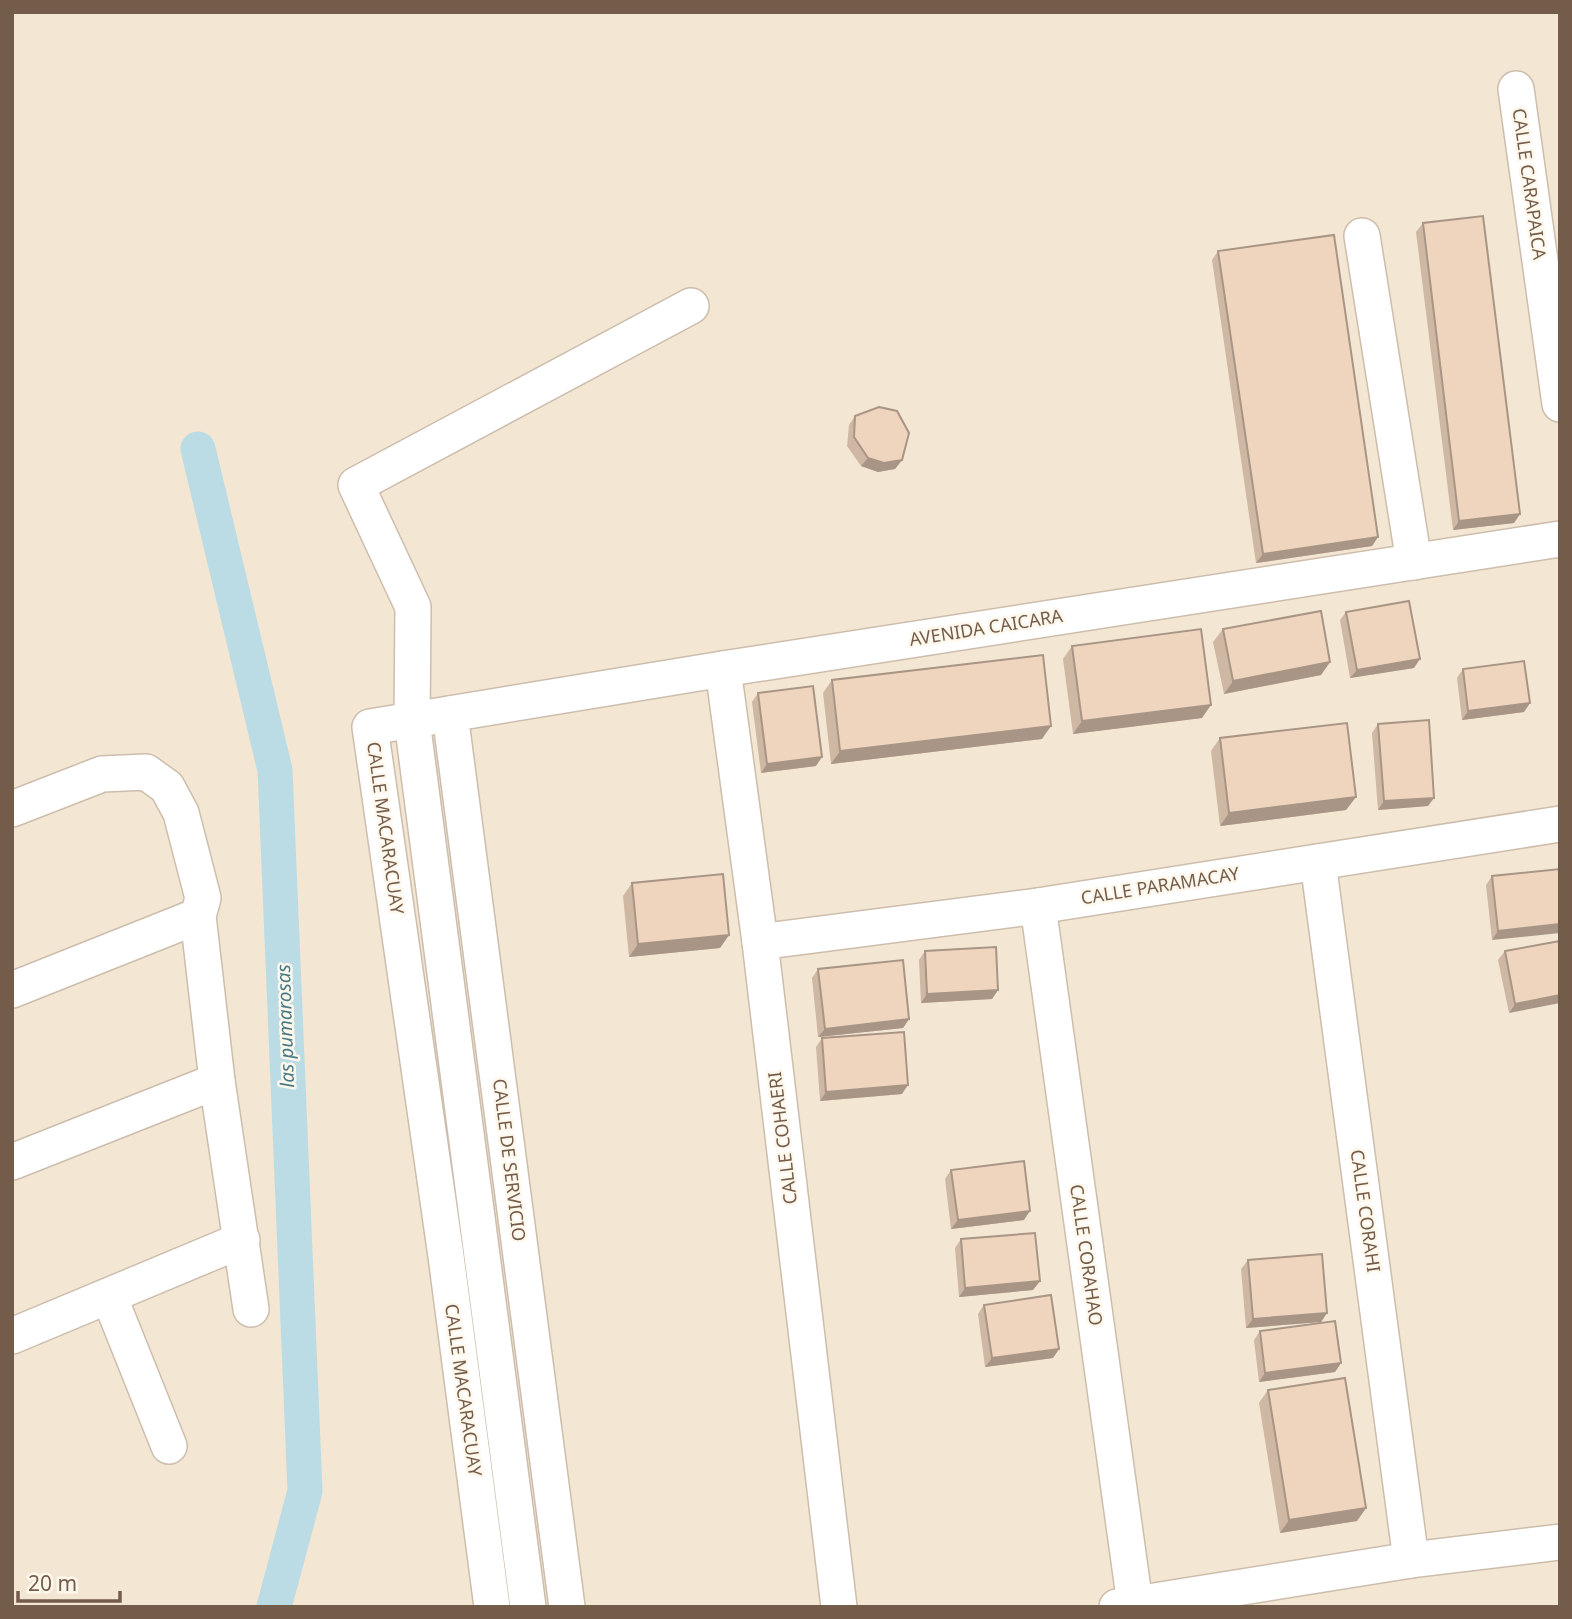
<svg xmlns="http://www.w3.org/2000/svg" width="1572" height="1619" font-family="'Noto Sans',sans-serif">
<rect width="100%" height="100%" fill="#fbf4e6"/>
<!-- residential -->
<rect fill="#f3e7d4" x="12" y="12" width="1548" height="1595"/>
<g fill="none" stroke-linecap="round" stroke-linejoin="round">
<!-- canal -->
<polyline stroke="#bbdce4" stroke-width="35" points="198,449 275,770 305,1491 274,1607"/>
<defs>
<g id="street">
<polyline points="1516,89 1560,404"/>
<polyline points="1362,236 1414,562"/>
<polyline points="723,669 760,942 839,1607"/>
<polyline points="450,714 567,1607"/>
<polyline points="12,809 102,774 146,772 167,787 181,813 203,898 198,916 217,1081 251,1309"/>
<polyline points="1318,862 1411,1560"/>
<polyline points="1038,906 1135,1604"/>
<polyline points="760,942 1038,906 1560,824"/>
<polyline points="12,990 198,916"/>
<polyline points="12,1162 217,1081"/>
<polyline points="109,1296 169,1446"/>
<polyline points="12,1336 242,1240"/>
<polyline points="492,1607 446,1256 370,727 723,669 1560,539"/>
<polyline points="528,1607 412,721 413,607 356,485 691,306"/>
<polyline points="1117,1607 1411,1560 1560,1542"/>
</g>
</defs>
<!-- street casing -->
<use href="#street" stroke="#cdbdac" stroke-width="38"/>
<!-- street -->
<use href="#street" stroke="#fff" stroke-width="35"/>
</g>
<!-- wall -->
<g fill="#ceb7a3">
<polygon points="1423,223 1520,514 1514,523 1453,530 1416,232"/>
<polygon points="1218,251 1378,537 1372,546 1256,563 1212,260"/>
<polygon points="855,416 902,460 895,469 878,472 861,466 847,446 849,425"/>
<polygon points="1346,612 1414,668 1350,678 1340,620"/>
<polygon points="1223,629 1330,662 1321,675 1224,694 1213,642"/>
<polygon points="1072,646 1202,718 1073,734 1063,659"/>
<polygon points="1463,669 1530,703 1524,712 1462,720 1457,678"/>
<polygon points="832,680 1042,739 831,764 823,693"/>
<polygon points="758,693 816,766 761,773 752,702"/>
<polygon points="1378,724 1428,806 1378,810 1372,733"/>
<polygon points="1220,738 1356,797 1346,810 1220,826 1211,751"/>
<polygon points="1560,869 1492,940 1486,885 1492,876"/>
<polygon points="632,883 729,935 720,948 629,957 623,896"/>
<polygon points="1560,941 1509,1013 1498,960 1505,951"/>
<polygon points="925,951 998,990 992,999 921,1003 919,960"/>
<polygon points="818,969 909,1019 903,1028 818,1037 812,978"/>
<polygon points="822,1038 902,1094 820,1101 816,1047"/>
<polygon points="951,1170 1024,1220 951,1229 945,1179"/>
<polygon points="961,1239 1040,1281 1033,1290 959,1297 955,1248"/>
<polygon points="1248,1260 1327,1313 1321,1322 1246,1328 1241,1269"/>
<polygon points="984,1305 1059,1349 1053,1358 985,1367 978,1314"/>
<polygon points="1260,1331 1341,1363 1335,1372 1259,1382 1254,1340"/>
<polygon points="1268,1390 1366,1508 1357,1521 1280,1533 1259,1403"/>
</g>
<!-- shaded-wall -->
<g fill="#a89585">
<polygon points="868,458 902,460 895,469 878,472 861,466"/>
<polygon points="1520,514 1514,523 1453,530 1459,521"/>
<polygon points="1378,537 1372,546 1256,563 1263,554"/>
<polygon points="1420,659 1414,668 1350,678 1357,670"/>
<polygon points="1330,662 1321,675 1224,694 1233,681"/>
<polygon points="1530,703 1524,712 1462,720 1468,711"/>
<polygon points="1211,705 1202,718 1073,734 1082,721"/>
<polygon points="1051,726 1042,739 831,764 840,751"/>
<polygon points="822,757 816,766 761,773 767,764"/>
<polygon points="1356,797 1346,810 1220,826 1229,813"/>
<polygon points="1434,798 1428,806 1378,810 1384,801"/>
<polygon points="1560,924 1560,933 1492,940 1498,931"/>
<polygon points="729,935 720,948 629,957 638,944"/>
<polygon points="998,990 992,999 921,1003 927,994"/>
<polygon points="1560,995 1560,1003 1509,1013 1515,1004"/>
<polygon points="909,1019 903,1028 818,1037 825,1029"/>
<polygon points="908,1085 902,1094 820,1101 826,1092"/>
<polygon points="1030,1211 1024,1220 951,1229 958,1220"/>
<polygon points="1040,1281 1033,1290 959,1297 965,1288"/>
<polygon points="1327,1313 1321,1322 1246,1328 1253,1319"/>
<polygon points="1059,1349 1053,1358 985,1367 992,1358"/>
<polygon points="1341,1363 1335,1372 1259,1382 1265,1373"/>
<polygon points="1366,1508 1357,1521 1280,1533 1289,1520"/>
</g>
<!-- building -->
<g fill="#f0d5be" stroke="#a89585" stroke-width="2">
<polygon points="1483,216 1520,514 1459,521 1423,223"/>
<polygon points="1334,235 1378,537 1263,554 1218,251"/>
<polygon points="879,407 897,411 909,433 902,460 884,463 868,458 854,437 855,416"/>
<polygon points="1409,601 1420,659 1357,670 1346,612"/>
<polygon points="1321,611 1330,662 1233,681 1223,629"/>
<polygon points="1201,629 1211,705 1082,721 1072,646"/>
<polygon points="1043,655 1051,726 840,751 832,680"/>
<polygon points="1524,661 1530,703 1468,711 1463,669"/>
<polygon points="813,686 822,757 767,764 758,693"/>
<polygon points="1429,720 1434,798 1384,801 1378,724"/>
<polygon points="1347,723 1356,797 1229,813 1220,738"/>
<polygon points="1560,869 1560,924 1498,931 1492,876"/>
<polygon points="723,874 729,935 638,944 632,883"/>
<polygon points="1560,941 1560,995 1515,1004 1505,951"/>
<polygon points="996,947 998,990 927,994 925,951"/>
<polygon points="903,960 909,1019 825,1029 818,969"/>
<polygon points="904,1032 908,1085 826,1092 822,1038"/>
<polygon points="1024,1161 1030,1211 958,1220 951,1170"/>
<polygon points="1035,1233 1040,1281 965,1288 961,1239"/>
<polygon points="1322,1254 1327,1313 1253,1319 1248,1260"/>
<polygon points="1051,1295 1059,1349 992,1358 984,1305"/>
<polygon points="1335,1321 1341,1363 1265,1373 1260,1331"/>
<polygon points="1345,1378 1366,1508 1289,1520 1268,1390"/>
</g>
<g text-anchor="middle" stroke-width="5" stroke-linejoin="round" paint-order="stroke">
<!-- street labels -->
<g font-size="18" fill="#745c4b" stroke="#fef8ec">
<text transform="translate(1529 184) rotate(82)" y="6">CALLE CARAPAICA</text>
<text transform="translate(986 628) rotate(-9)" y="6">AVENIDA CAICARA</text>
<text transform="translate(385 828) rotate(82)" y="6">CALLE MACARACUAY</text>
<text transform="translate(1160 886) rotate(-9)" y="6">CALLE PARAMACAY</text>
<text transform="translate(783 1138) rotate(-97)" y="6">CALLE COHAERI</text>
<text transform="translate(509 1160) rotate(83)" y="6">CALLE DE SERVICIO</text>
<text transform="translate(1365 1211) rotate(82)" y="6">CALLE CORAHI</text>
<text transform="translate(1086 1255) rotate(82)" y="6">CALLE CORAHAO</text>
<text transform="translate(463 1390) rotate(82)" y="6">CALLE MACARACUAY</text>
</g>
<!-- water labels -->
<g font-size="19" font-style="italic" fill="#467886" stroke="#fef8ec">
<text transform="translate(285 1026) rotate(-92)" y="7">las pumarosas</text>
</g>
</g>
<!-- border -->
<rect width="1572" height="1619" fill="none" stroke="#745c4b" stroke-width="28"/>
<!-- scale -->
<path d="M18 1591v10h102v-10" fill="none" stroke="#745c4b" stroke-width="3.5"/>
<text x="28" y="1591" font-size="21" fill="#745c4b" stroke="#fef8ec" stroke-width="5" paint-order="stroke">20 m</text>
</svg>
